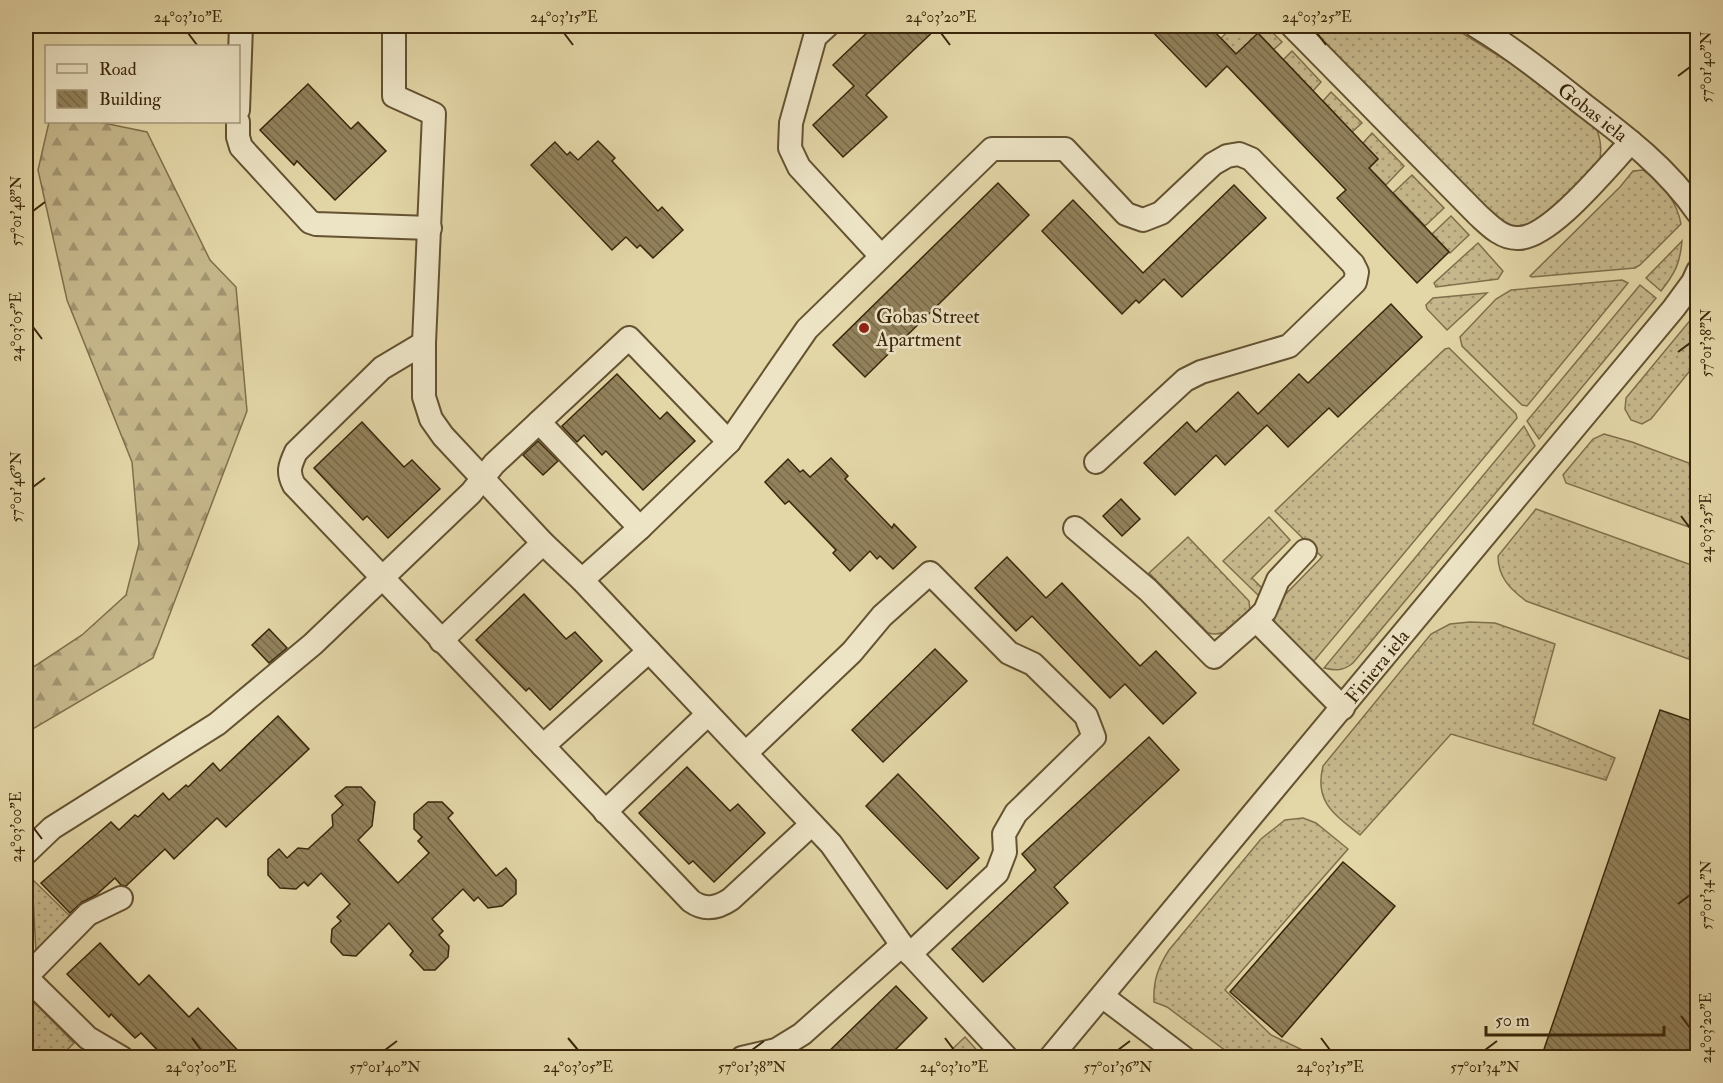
<svg xmlns="http://www.w3.org/2000/svg" width="1723" height="1083" font-family="'IM FELL Double Pica',serif">
<defs>
<pattern id="grass-dots" width="8" height="8" patternUnits="userSpaceOnUse" patternTransform="scale(1.5)"><rect width="8" height="8" fill="#c6b88c"/><path d="M2 2h.1M6 6h.1" fill="none" stroke="#a29571" stroke-width="1.8" stroke-linecap="round"/></pattern>
<pattern id="forest-firs" width="22" height="20" patternUnits="userSpaceOnUse" patternTransform="scale(1.5)"><rect width="22" height="20" fill="#c6b88c"/><path d="M5 1l3.5 6h-7zM16 11l3.5 6h-7z" fill="#a29571"/></pattern>
<pattern id="building-back-hatch" width="6" height="6" patternUnits="userSpaceOnUse" patternTransform="scale(1.5)"><rect width="6" height="6" fill="#92825c"/><path d="M-1 5l2 2M0 0l6 6M5-1l2 2" fill="none" stroke="#786a4a"/></pattern>
</defs>
<rect width="100%" height="100%" fill="#e3d6a7"/>
<filter id="stains"><feTurbulence type="fractalNoise" baseFrequency=".00333" numOctaves="4"/><feColorMatrix values="0 0 0 0 .2 0 0 0 0 .09 0 0 0 0 .02 0 0 0 .5 -.17"/></filter>
<radialGradient id="worn" r=".72"><stop offset=".6" stop-color="#630" stop-opacity="0"/><stop offset="1" stop-color="#630" stop-opacity=".3"/></radialGradient>
<!-- grass -->
<g fill="url(#grass-dots)" stroke="#806f4b" stroke-width="1.5">
<polygon points="1234,26 1267,27 1282,42 1273,50 1236,54 1221,38"/>
<path d="M1309,26H1451L1510,63L1596,127C1601,140 1602,150 1599,165L1540,221L1520,228L1506,224L1492,215Z"/>
<polygon points="1292,51 1321,82 1313,91 1283,60"/>
<polygon points="1331,92 1362,123 1352,132 1323,101"/>
<polygon points="1372,133 1404,166 1386,185 1369,168 1378,159 1363,143"/>
<path d="M1643,170C1661,183 1677,201 1681,224L1640,265L1635,268L1532,277L1530,276L1620,187L1633,171Z"/>
<polygon points="1412,175 1444,208 1425,226 1393,193"/>
<polygon points="1451,216 1469,235 1450,253 1432,234"/>
<path d="M1682,241C1680,264 1675,273 1661,291L1646,278Z"/>
<polygon points="1478,243 1503,271 1498,279 1436,287 1434,283"/>
<polygon points="1622,280 1628,283 1527,406 1522,405 1462,346 1460,337 1496,299 1511,290"/>
<polygon points="1640,285 1656,298 1539,439 1527,421"/>
<polygon points="1487,293 1447,330 1427,309 1426,305 1433,298"/>
<polygon points="1697,312 1697,362 1651,419 1642,424 1631,420 1625,409 1626,398"/>
<path d="M1449,348L1516,414L1517,418L1314,661C1304,652 1280,635 1275,622C1273,617 1275,609 1277,603L1322,557L1275,511L1445,349Z"/>
<path d="M1524,426L1535,446L1353,663C1343,671 1336,671 1324,668Z"/>
<polygon points="1604,434 1632,442 1697,466 1697,530 1566,483 1563,475 1593,439"/>
<path d="M1536,509L1697,567V662L1526,601C1510,589 1498,577 1498,556Z"/>
<polygon points="1269,517 1290,540 1252,578 1266,592 1261,598 1223,561"/>
<path d="M1188,537L1249,601L1250,611C1237,623 1227,638 1208,633L1149,573Z"/>
<path d="M1470,622L1495,623L1555,644L1533,724L1615,758L1606,780L1451,734L1360,835C1334,814 1314,802 1323,766L1431,634L1450,624Z"/>
<path d="M1303,818L1316,823L1348,849L1225,990L1271,1035L1317,1057H1234L1167,1007L1154,1002C1153,981 1158,967 1169,950L1261,839L1285,820Z"/>
<polygon points="32,879 71,917 36,952"/>
<polygon points="26,994 74,1043 60,1057 30,1057 26,1053"/>
<polygon points="965,1037 983,1057 944,1057"/>
</g>
<!-- forest -->
<polygon fill="url(#forest-firs)" stroke="#806f4b" stroke-width="1.5" points="49,122 99,122 147,132 210,260 236,287 247,411 153,658 26,733 26,672 82,635 126,595 139,544 132,462 67,300 38,170"/>
<!-- building -->
<g fill="url(#building-back-hatch)" stroke="#3a260a" stroke-width="1.5">
<polygon points="874,26 939,26 866,95 887,117 843,157 813,125 854,86 833,65"/>
<polygon points="1147,26 1209,26 1236,54 1258,33 1378,159 1369,168 1449,252 1417,283 1337,198 1346,190 1227,66 1206,87"/>
<polygon points="308,84 351,129 358,122 386,151 335,200 297,161 294,165 260,130"/>
<polygon points="598,141 615,158 612,161 658,211 662,207 683,230 653,258 640,245 637,248 626,237 612,250 531,165 555,142 567,155 570,152 578,160"/>
<polygon points="998,183 1029,215 865,377 833,345"/>
<polygon points="1234,185 1266,218 1182,297 1164,279 1139,303 1136,300 1122,314 1042,231 1073,200 1143,273"/>
<polygon points="1391,304 1422,337 1338,417 1329,408 1288,447 1267,425 1225,465 1216,455 1175,495 1144,463 1187,422 1196,432 1238,392 1258,414 1299,374 1308,383"/>
<polygon points="617,374 660,419 667,412 695,441 643,490 606,451 602,455 584,435 577,442 562,426"/>
<polygon points="362,422 404,467 412,460 440,489 388,538 367,516 363,520 314,468"/>
<polygon points="538,441 558,461 543,475 523,455"/>
<polygon points="831,458 848,476 845,479 892,528 894,524 916,547 893,569 880,556 877,559 870,551 850,571 833,553 836,550 789,501 785,504 765,482 788,459 800,472 803,470 810,477"/>
<polygon points="1121,499 1140,519 1122,536 1103,516"/>
<polygon points="1007,557 1046,598 1062,583 1140,666 1156,651 1196,693 1163,724 1125,684 1110,698 1032,616 1016,631 975,588"/>
<polygon points="524,594 566,639 575,632 602,661 550,710 529,688 526,691 476,640"/>
<polygon points="269,629 287,648 269,663 252,645"/>
<polygon points="935,649 967,681 883,762 852,730"/>
<polygon points="1660,710 1698,723 1698,1058 1541,1058"/>
<polygon points="278,716 309,749 226,827 217,818 174,859 165,849 126,886 121,885 115,878 96,895 82,902 70,913 41,883 111,822 119,830 135,815 138,817 163,793 169,800 186,785 188,787 213,763 220,771"/>
<polygon points="1149,737 1179,770 1054,887 1068,903 983,982 952,949 1036,870 1022,854"/>
<polygon points="687,767 730,811 738,804 765,833 714,882 693,861 689,864 639,813"/>
<polygon points="898,774 979,858 947,889 866,806"/>
<polygon points="346,787 361,787 375,802 372,826 358,840 398,883 429,853 418,841 422,837 414,829 414,814 428,802 442,802 453,813 448,818 496,876 506,868 516,880 516,894 502,906 488,908 478,897 474,901 463,889 432,919 443,931 439,935 449,946 448,957 435,970 424,970 410,955 413,951 389,923 356,956 343,955 331,942 332,929 341,921 337,917 350,904 321,873 308,886 304,882 296,889 280,888 268,875 268,859 279,849 287,858 298,848 308,849 333,826 332,815 343,805 335,796"/>
<polygon points="1343,862 1395,906 1282,1037 1230,992"/>
<polygon points="100,943 139,985 149,975 189,1017 198,1008 245,1058 165,1058 141,1033 135,1038 111,1014 109,1017 67,974"/>
<polygon points="896,986 927,1018 887,1058 822,1058"/>
</g>
<g fill="none" stroke-linecap="round" stroke-linejoin="round">
<defs>
<g id="street">
<polyline points="394,26 394,96 434,114 424,343 424,397 431,419 443,436 543,543 582,580 831,844 902,945 1007,1058"/>
<polyline points="827,26 815,37 791,123 790,148 799,167 881,256"/>
<path d="M1292,26L1478,215C1489,225 1501,238 1517,238C1549,240 1608,166 1631,142"/>
<path d="M1476,26C1514,49 1549,77 1584,105C1626,137 1668,169 1698,213"/>
<polyline points="238,110 241,26"/>
<polyline points="238,122 238,137 241,147 310,222 316,224 430,228"/>
<path d="M424,343L382,368L296,452C290,465 287,472 294,485L691,901C705,911 718,908 731,899L812,824"/>
<polyline points="539,422 629,338 729,442"/>
<polyline points="1075,528 1148,590 1214,657 1256,620 1343,708"/>
<polyline points="582,580 640,528"/>
<polyline points="1256,620 1265,611 1278,580 1305,551"/>
<polyline points="441,641 543,543"/>
<polyline points="543,746 649,651"/>
<polyline points="746,753 852,652 882,616 930,573 1009,653 1033,664 1086,716 1094,737 1016,813 1004,834 1005,852 997,873 910,954"/>
<polyline points="605,812 708,714"/>
<polyline points="26,853 52,828 217,724 313,644 471,493 494,464 539,422 640,528 729,442 807,329 992,149 1065,149 1126,214 1143,220 1161,213 1213,164 1227,156 1239,154 1251,159 1353,264 1357,272 1355,282 1289,346 1201,372 1185,380 1096,462"/>
<polyline points="26,977 88,1038 122,1058"/>
<polyline points="26,977 88,914 121,898"/>
<polyline points="1102,996 1184,1058"/>
<polyline points="742,1058 776,1050 802,1034 902,945"/>
<polyline points="1050,1058 1674,308 1693,282 1698,271"/>
</g>
</defs>
<!-- street casing -->
<use href="#street" stroke="#645231" stroke-width="26"/>
<!-- street -->
<use href="#street" stroke="#ede4c6" stroke-width="22"/>
</g>
<!-- ticks -->
<path fill="none" stroke="#3a260a" stroke-width="2" d="M188,33L197,45M564,33L573,45M941,33L950,45M1317,33L1326,45M1678,76L1690,67M33,211L45,202M33,327L42,339M1678,352L1690,343M33,487L45,478M1681,516L1690,528M33,827L42,839M1678,904L1690,895M1681,1016L1690,1028M192,1038L201,1050M568,1038L578,1050M945,1038L954,1050M1321,1038L1330,1050M385,1050L397,1041M752,1050L764,1041M1118,1050L1130,1041M1485,1050L1497,1041"/>
<!-- markers -->
<circle fill="#8f2418" stroke="#ede4c6" stroke-width="2" cx="864" cy="328" r="6"/>
<g text-anchor="middle" stroke-width="5" stroke-linejoin="round" paint-order="stroke">
<!-- street labels -->
<g font-size="20" fill="#3a260a" stroke="#ede4c6">
<text transform="translate(1593 112) rotate(38)" y="7">Gobas iela</text>
<text transform="translate(1377 666) rotate(-51)" y="7">Finiera iela</text>
</g>
<!-- poi labels -->
<g font-size="20" fill="#3a260a" stroke="#ede4c6" text-anchor="start">
<text x="876" y="323">Gobas Street<tspan x="876" dy="23">Apartment</tspan></text>
</g>
</g>
<!-- margin -->
<rect width="1723" height="1083" fill="none" stroke="#e3d6a7" stroke-width="66"/>
<!-- legend -->
<rect x="45" y="45" width="195" height="78" fill="#ede4c6" stroke="#a5987b" stroke-width="1.5"/>
<rect x="57" y="64" width="30" height="9" fill="#ede4c6" stroke="#a5987b" stroke-width="1.5"/>
<text x="99" y="75" font-size="18" fill="#3a260a">Road</text>
<rect x="57" y="90" width="30" height="18" fill="url(#building-back-hatch)" stroke="#a5987b" stroke-width="1.5"/>
<text x="99" y="105" font-size="18" fill="#3a260a">Building</text>
<!-- scale -->
<path d="M1486 1026v9h178v-9" fill="none" stroke="#3a260a" stroke-width="3"/>
<text x="1495" y="1026" font-size="18" fill="#3a260a" stroke="#ede4c6" stroke-width="4.5" paint-order="stroke">50 m</text>
<rect x="33" y="33" width="1657" height="1017" fill="none" stroke="#3a260a" stroke-width="2"/>
<g font-size="15" text-anchor="middle" fill="#3a260a">
<text x="188" y="22">24°03'10"E</text>
<text x="564" y="22">24°03'15"E</text>
<text x="941" y="22">24°03'20"E</text>
<text x="1317" y="22">24°03'25"E</text>
<text transform="translate(1706 67) rotate(-90)" y="5">57°01'40"N</text>
<text transform="translate(16 211) rotate(-90)" y="5">57°01'48"N</text>
<text transform="translate(16 327) rotate(-90)" y="5">24°03'05"E</text>
<text transform="translate(1706 343) rotate(-90)" y="5">57°01'38"N</text>
<text transform="translate(16 487) rotate(-90)" y="5">57°01'46"N</text>
<text transform="translate(1706 528) rotate(-90)" y="5">24°03'25"E</text>
<text transform="translate(16 827) rotate(-90)" y="5">24°03'00"E</text>
<text transform="translate(1706 895) rotate(-90)" y="5">57°01'34"N</text>
<text transform="translate(1706 1028) rotate(-90)" y="5">24°03'20"E</text>
<text x="201" y="1072">24°03'00"E</text>
<text x="385" y="1072">57°01'40"N</text>
<text x="578" y="1072">24°03'05"E</text>
<text x="752" y="1072">57°01'38"N</text>
<text x="954" y="1072">24°03'10"E</text>
<text x="1118" y="1072">57°01'36"N</text>
<text x="1330" y="1072">24°03'15"E</text>
<text x="1485" y="1072">57°01'34"N</text>
</g>
<rect width="100%" height="100%" filter="url(#stains)"/>
<rect width="100%" height="100%" fill="url(#worn)"/>
</svg>
